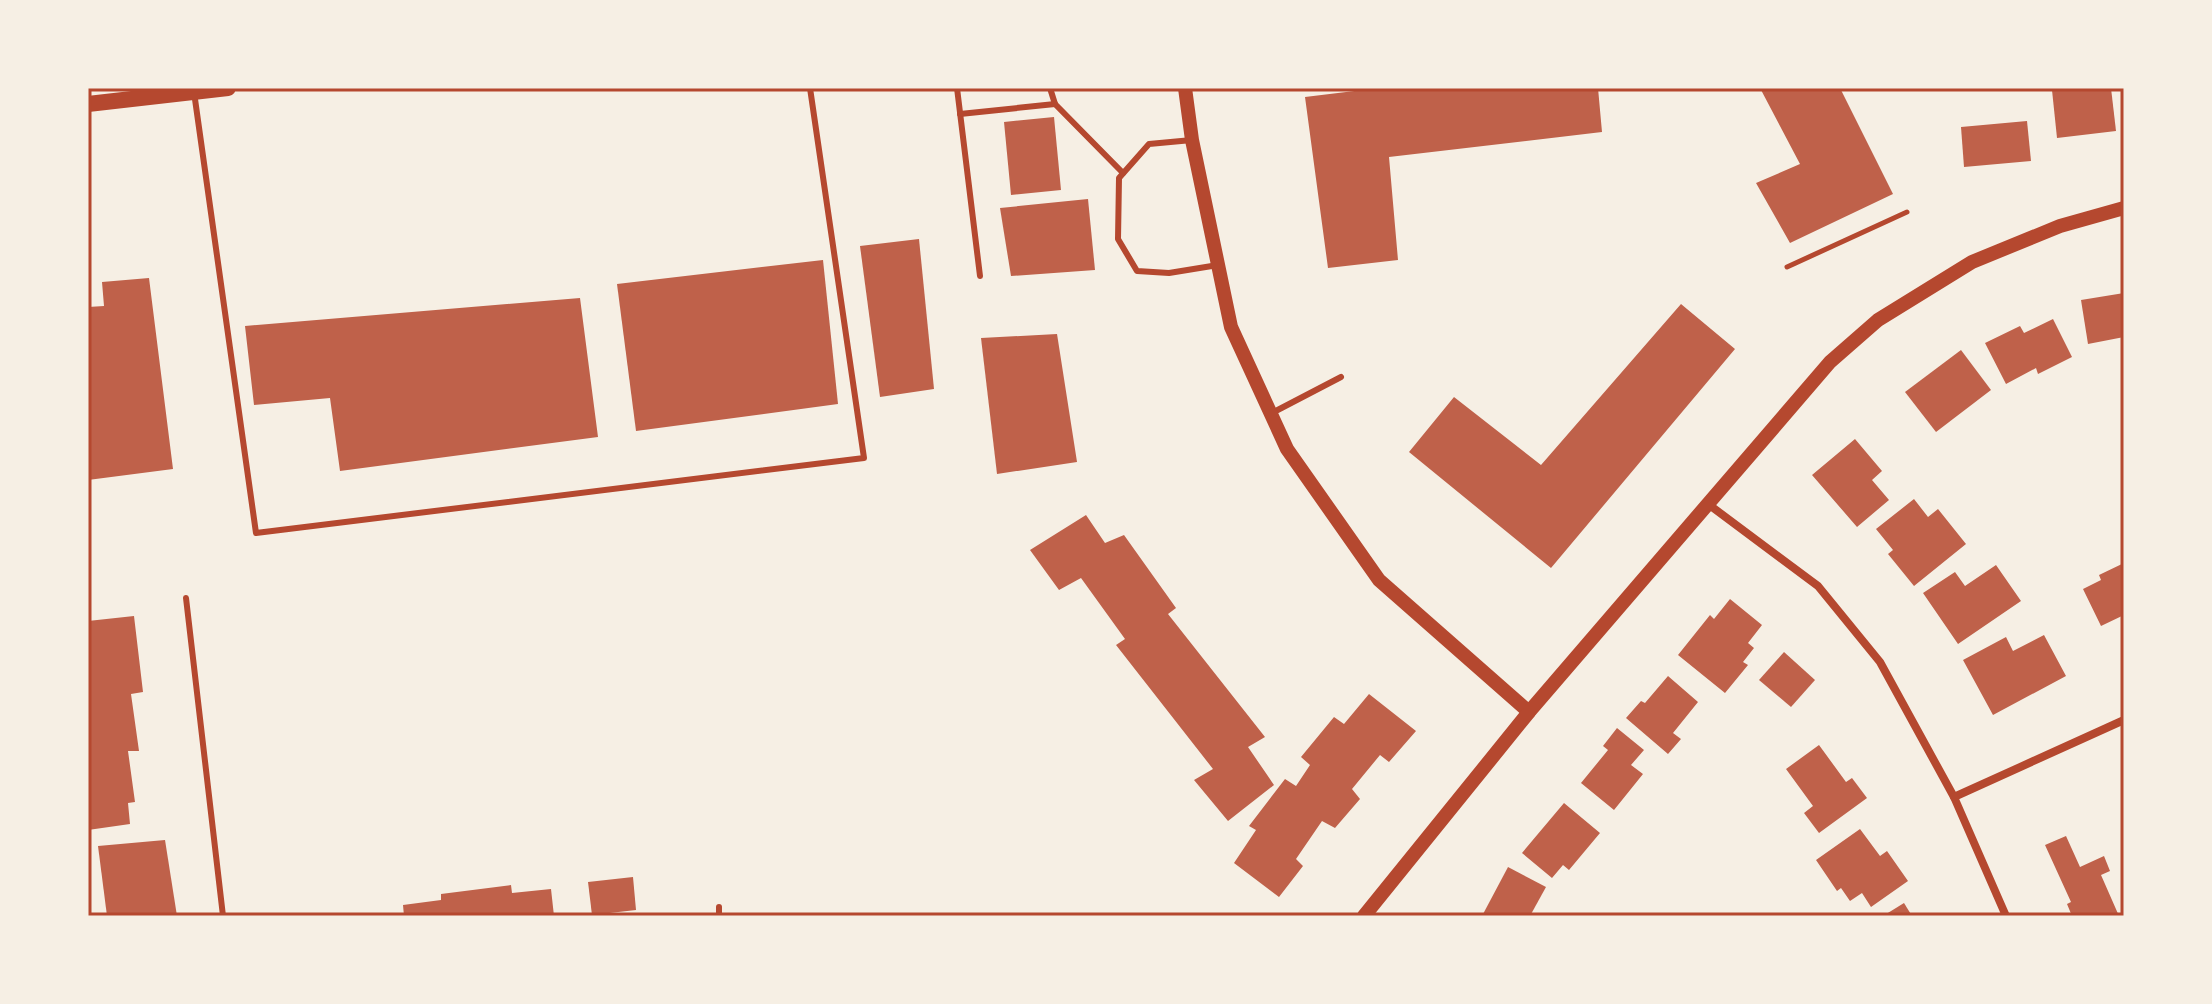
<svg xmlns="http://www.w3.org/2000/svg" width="2212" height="1004" font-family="'Varela Round',sans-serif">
<rect width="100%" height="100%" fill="#f6efe4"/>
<!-- building -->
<g fill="#bf614a">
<polygon points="1379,88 1598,88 1602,132 1389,157 1398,260 1328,268 1305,97"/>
<polygon points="1760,88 1840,88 1893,194 1790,243 1756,183 1800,164"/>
<polygon points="2070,88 2111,88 2116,131 2057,138 2052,90"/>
<polygon points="1054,117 1061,190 1011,195 1004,122"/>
<polygon points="2027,121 2031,161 1964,167 1961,127"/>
<polygon points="1088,199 1095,270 1011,276 1000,208"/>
<polygon points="919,239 934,389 880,397 860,246"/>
<polygon points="823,260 838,404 636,431 617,284"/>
<polygon points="149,278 173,469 88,480 88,307 104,306 102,282"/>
<polygon points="2124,293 2124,337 2088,344 2081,300"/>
<polygon points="580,298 598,437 340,471 330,398 254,405 245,326"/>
<polygon points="1681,304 1735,349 1551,568 1409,452 1454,397 1541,465"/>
<polygon points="2053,319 2072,357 2038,374 2036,368 2006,384 1985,343 2020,326 2024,333"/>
<polygon points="1057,334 1077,462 997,474 981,338"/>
<polygon points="1961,350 1991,390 1936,432 1905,392"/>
<polygon points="1855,439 1882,471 1872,480 1889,500 1857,527 1812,475"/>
<polygon points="1914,499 1928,517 1938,509 1966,544 1914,586 1888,554 1893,550 1876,529"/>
<polygon points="1086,515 1105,543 1124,535 1176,608 1168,614 1265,737 1248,747 1274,785 1228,821 1194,780 1213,769 1116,645 1125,639 1081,578 1059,590 1030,550"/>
<polygon points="2124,563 2124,615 2101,626 2083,589 2101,580 2099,575"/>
<polygon points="1996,565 2021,601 1958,644 1923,593 1955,572 1965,586"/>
<polygon points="1730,599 1762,625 1748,643 1754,648 1743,662 1748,665 1725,693 1678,655 1710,615 1714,619"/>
<polygon points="134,616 143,692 131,694 139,751 128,751 135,802 128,803 130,824 88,830 88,621"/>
<polygon points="2044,635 2066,676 1993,715 1963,660 2006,637 2013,651"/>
<polygon points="1784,652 1815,680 1791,707 1759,680"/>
<polygon points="1668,676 1698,702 1673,733 1681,739 1668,754 1626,718 1641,701 1645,703"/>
<polygon points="1369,694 1416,731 1389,762 1380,755 1352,789 1360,799 1335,828 1322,821 1296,859 1303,866 1279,897 1234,863 1256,830 1249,826 1285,779 1296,786 1310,765 1301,757 1334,717 1344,724"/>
<polygon points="1617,728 1644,750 1631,765 1643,774 1614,810 1581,783 1608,750 1603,746"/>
<polygon points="1819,745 1846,782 1852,778 1867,798 1819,833 1804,813 1813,806 1786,769"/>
<polygon points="1564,803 1600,833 1569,870 1563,865 1552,878 1522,853"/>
<polygon points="1860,829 1880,856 1887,851 1908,881 1871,907 1862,893 1850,901 1841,888 1837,891 1816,860"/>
<polygon points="2066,836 2080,867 2104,856 2110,871 2101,875 2119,916 2072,916 2067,904 2071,902 2045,845"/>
<polygon points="165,840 177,916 107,916 98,846"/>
<polygon points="1508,867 1546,887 1530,916 1482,916"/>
<polygon points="633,877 636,910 592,915 588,882"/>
<polygon points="511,885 512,893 551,889 554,916 404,916 403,905 441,900 441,894"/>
<polygon points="1904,903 1912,916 1883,916"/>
</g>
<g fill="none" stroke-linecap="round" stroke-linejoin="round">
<!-- path -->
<polyline stroke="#b5482f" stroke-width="5" points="1787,267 1907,212"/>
<!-- service -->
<g stroke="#b5482f" stroke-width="6">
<polyline points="957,88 980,276"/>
<polyline points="1050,88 1055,104 1123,173"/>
<polyline points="194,92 256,533 864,458 810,88"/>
<polyline points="960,114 1055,104"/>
<polyline points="1192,140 1149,144 1119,178 1118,239 1137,271 1169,273 1218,265"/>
<polyline points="1270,414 1341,377"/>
<polyline points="186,598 223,916"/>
<polyline points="719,907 719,916"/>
</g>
<!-- minor -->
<g stroke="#b5482f" stroke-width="8">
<polyline points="1708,504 1818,586 1880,662 1954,797"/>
<polyline points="2006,916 1954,797 2124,720"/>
</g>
<!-- tertiary -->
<g stroke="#b5482f" stroke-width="14">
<polyline points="1185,88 1192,140 1231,327 1287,449 1379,580 1529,712"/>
<polyline points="1364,916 1529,712 1830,362 1878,320 1972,262 2060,226 2124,208"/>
</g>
<!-- secondary -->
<polyline stroke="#b5482f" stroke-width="16" points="88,104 228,88"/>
</g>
<!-- border -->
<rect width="2212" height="1004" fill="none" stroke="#f6efe4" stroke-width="180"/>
<rect x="90" y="90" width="2032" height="824" fill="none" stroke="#b5482f" stroke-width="3"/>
</svg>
